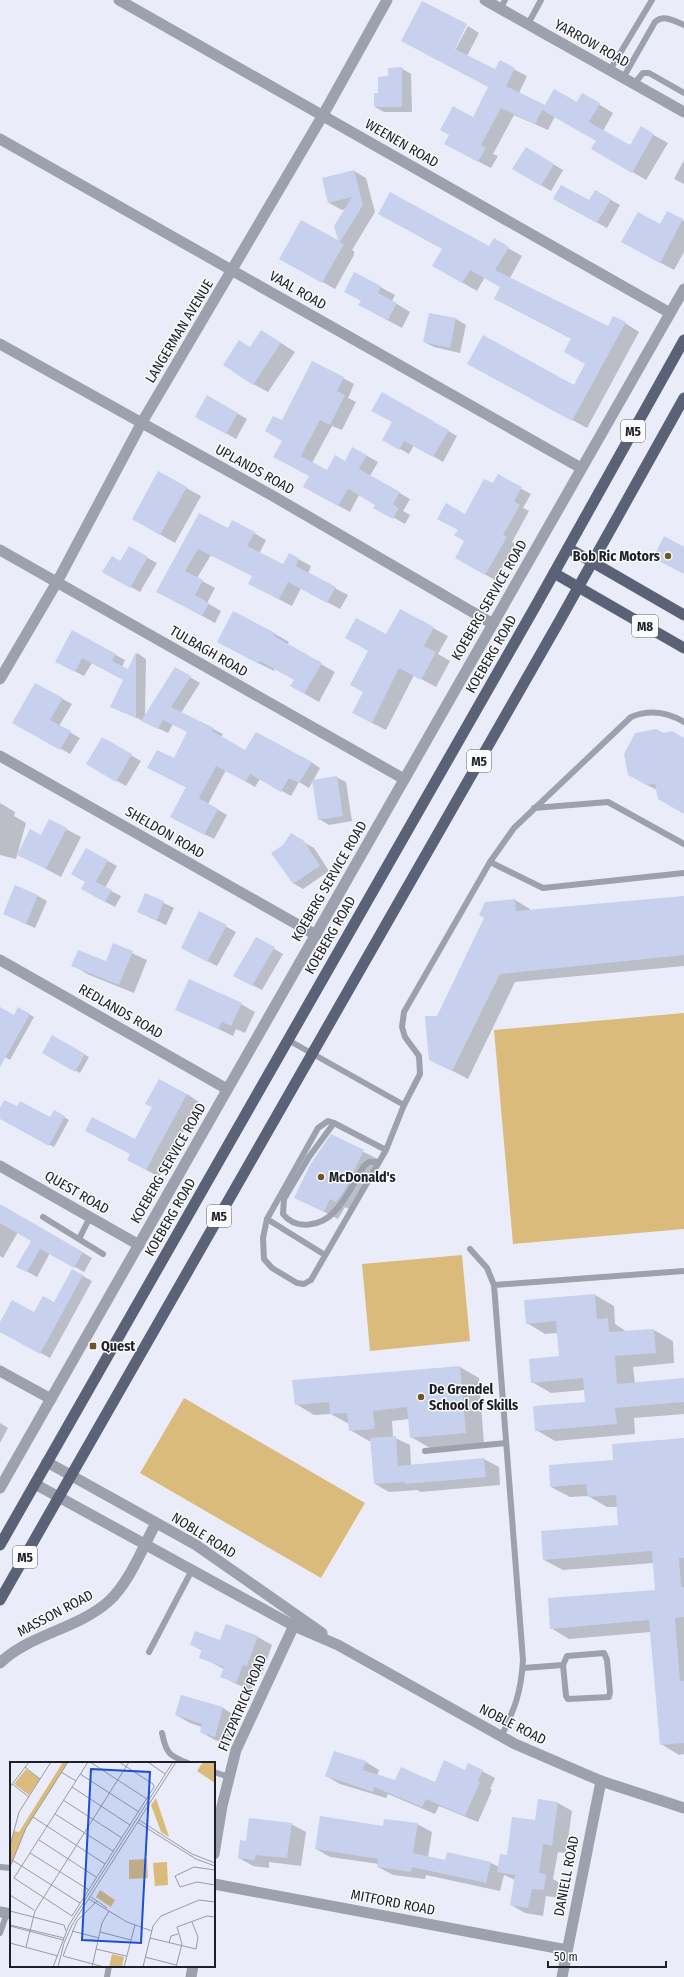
<svg xmlns="http://www.w3.org/2000/svg" width="684" height="1977" font-family="'Fira Sans Condensed',sans-serif">
<rect width="100%" height="100%" fill="#eaedf9"/>
<!-- green -->
<g fill="#dbbb7b">
<polygon points="684,1013 684,1229 513,1244 494,1030"/>
<polygon points="462,1255 470,1341 370,1351 362,1264"/>
<polygon points="184,1398 365,1503 321,1578 140,1473"/>
</g>
<!-- shadow -->
<g fill="#0003">
<polygon points="468,26 479,33 467,56 495,71 500,62 527,76 519,93 545,107 577,103 582,94 613,113 603,131 630,146 641,128 668,143 646,180 593,149 598,141 555,116 548,130 514,115 493,154 498,156 491,168 458,151 489,87 451,53 453,54"/>
<polygon points="401,68 411,74 412,112 384,112 375,107 379,94"/>
<polygon points="526,148 563,170 551,191 514,169"/>
<polygon points="684,160 684,184 674,179"/>
<polygon points="354,171 366,178 375,212 352,250 354,251 354,255 335,289 280,258 339,242 346,209 342,210 329,203"/>
<polygon points="595,191 620,205 607,228 554,199 590,202"/>
<polygon points="668,212 684,221 684,252 674,270 637,250 660,226"/>
<polygon points="494,240 522,256 510,278 608,327 625,323 639,332 587,428 483,371 574,386 586,364 572,339 510,307 502,287 485,277 477,291 434,266 490,247"/>
<polygon points="355,273 395,295 392,301 410,312 402,328 359,305 362,301"/>
<polygon points="430,314 456,319 466,325 460,353 434,347 424,342"/>
<polygon points="262,331 295,352 268,392 253,384 251,348"/>
<polygon points="343,378 354,384 348,398 356,402 342,430 332,426 312,463 327,472 345,462 353,448 378,462 370,476 410,499 403,511 410,515 405,524 375,507 377,504 359,495 350,512 315,493 310,476 283,441 283,422"/>
<polygon points="207,396 247,419 236,439 196,416"/>
<polygon points="434,423 457,436 443,462 414,445 409,454 383,439"/>
<polygon points="159,473 201,496 175,543 133,519"/>
<polygon points="498,476 531,494 523,508 529,511 512,542 515,544 495,580 456,558 466,541 465,515 493,485"/>
<polygon points="199,514 229,529 254,533 266,540 259,554 284,565 289,554 311,566 308,574 348,595 340,609 301,588 292,606 249,584 253,576 211,555 197,578 215,588 207,603 221,611 215,623 170,598"/>
<polygon points="129,548 157,563 140,592 104,572 121,562"/>
<polygon points="433,628 448,636 438,654 450,661 436,687 414,675 386,730 368,721 364,692 369,651 386,635"/>
<polygon points="72,631 125,660 122,667 129,670 137,653 146,659 145,716 185,674 200,683 181,713 223,734 221,737 246,751 311,762 320,768 309,788 299,782 291,796 260,779 255,787 226,770 208,804 227,815 214,839 181,822 187,788 158,773 174,760 188,732 173,724 168,733 112,706 124,680 92,663 84,676 66,667"/>
<polygon points="275,634 289,642 287,645 335,672 319,702 291,686 295,679 275,668 274,671 233,650"/>
<polygon points="35,684 72,704 59,726 80,738 70,754 14,722"/>
<polygon points="663,734 684,739 684,813 657,790 645,784"/>
<polygon points="102,738 141,761 126,786 87,764"/>
<polygon points="336,777 346,782 352,821 329,825 319,819"/>
<polygon points="0,803 15,812 14,816 26,823 16,859 0,855"/>
<polygon points="66,829 81,837 61,877 18,854 42,837"/>
<polygon points="300,840 314,848 329,871 303,889 293,883"/>
<polygon points="86,849 117,866 105,888 121,896 115,907 82,889 86,881"/>
<polygon points="145,894 174,908 166,925 138,912"/>
<polygon points="38,896 47,901 35,928 4,914"/>
<polygon points="684,897 684,966 515,982 468,1079 430,1059 437,1017 515,900 530,909 530,911"/>
<polygon points="200,912 236,932 217,966 192,953"/>
<polygon points="256,938 283,954 262,990 244,981"/>
<polygon points="114,945 147,960 134,993 87,974 73,965 107,963"/>
<polygon points="241,1004 255,1012 245,1033 236,1029 233,1036 176,1009"/>
<polygon points="18,1008 34,1017 10,1060 0,1054 0,1011 14,1016"/>
<polygon points="52,1036 89,1057 80,1073 43,1053"/>
<polygon points="187,1094 199,1102 159,1177 141,1167 135,1140"/>
<polygon points="18,1108 50,1119 54,1111 69,1120 54,1147 2,1119 0,1110"/>
<polygon points="331,1136 378,1159 351,1210 345,1207 338,1219 295,1197"/>
<polygon points="0,1205 92,1258 84,1272 50,1253 37,1277 17,1266 32,1241 18,1232 3,1258 0,1256"/>
<polygon points="72,1270 92,1281 50,1358 0,1331 0,1324 34,1313 55,1303"/>
<polygon points="595,1295 614,1306 615,1324 627,1332 654,1330 673,1341 674,1363 633,1367 635,1383 684,1379 684,1414 634,1418 635,1434 555,1441 536,1430 586,1403 585,1390 551,1393 532,1382 560,1357 558,1333 545,1334 527,1323"/>
<polygon points="460,1367 479,1378 484,1444 430,1448 411,1437 409,1419 392,1421 393,1437 410,1445 411,1465 484,1459 499,1467 500,1485 420,1492 418,1490 389,1492 375,1484 371,1441 369,1441 350,1430 349,1424 331,1414 314,1415 296,1404"/>
<polygon points="0,1423 8,1428 0,1443"/>
<polygon points="684,1439 684,1754 679,1755 661,1744 651,1632 569,1639 551,1628 656,1591 654,1563 563,1570 544,1560 619,1526 617,1507 607,1507 588,1496 570,1497 551,1487 614,1460"/>
<polygon points="226,1625 258,1637 272,1645 262,1674 257,1672 251,1690 236,1684 221,1676 224,1669 201,1657 203,1651 192,1645 220,1641"/>
<polygon points="181,1696 223,1708 237,1717 229,1744 215,1740 201,1732 202,1727 190,1723 176,1715"/>
<polygon points="366,1762 379,1770 377,1776 395,1782 435,1783 482,1771 495,1778 490,1789 492,1790 478,1822 439,1806 435,1814 388,1794 386,1798 340,1784 326,1776"/>
<polygon points="539,1800 558,1803 572,1811 566,1853 558,1852 553,1879 560,1883 558,1898 546,1896 543,1916 525,1913 511,1905 515,1880 504,1875 500,1891 426,1875 425,1879 393,1875 378,1867 379,1864 330,1857 316,1849 384,1827 417,1824 432,1832 428,1857 445,1861 491,1863 499,1867 536,1821"/>
<polygon points="291,1824 306,1832 301,1866 269,1862 269,1868 253,1866 239,1858 247,1842"/>
</g>
<!-- building -->
<g fill="#c7d0ed">
<polygon points="422,1 467,24 455,49 495,69 500,60 515,68 506,86 545,105 535,124 501,108 481,145 486,148 478,162 444,144 449,135 440,130 453,106 473,117 488,87 401,41"/>
<polygon points="402,67 402,107 374,107 374,93 378,93 378,77 388,76 388,68"/>
<polygon points="554,89 577,102 582,93 600,103 589,122 630,145 641,126 654,134 632,173 591,149 596,141 542,110"/>
<polygon points="526,147 554,164 541,186 512,169"/>
<polygon points="354,170 363,205 340,242 344,244 322,283 279,259 301,220 338,240 334,226 352,197 328,203 322,178"/>
<polygon points="561,185 589,200 595,190 611,199 597,223 553,199"/>
<polygon points="390,192 489,246 494,238 509,247 495,270 608,326 613,316 626,322 572,421 467,364 483,335 574,385 585,364 564,352 571,338 494,299 500,287 470,270 462,283 432,266 442,249 378,214"/>
<polygon points="667,211 683,219 660,263 621,242 638,212 660,224"/>
<polygon points="354,272 381,286 378,293 397,303 388,320 358,305 361,301 344,292"/>
<polygon points="429,313 456,318 450,348 423,342"/>
<polygon points="261,330 281,343 253,385 223,365 239,340 250,347"/>
<polygon points="312,361 344,377 337,391 345,395 330,425 320,420 301,456 327,470 335,455 345,461 352,447 367,455 359,469 400,492 393,504 399,508 393,519 373,508 375,505 348,489 338,506 303,487 309,476 273,457 282,441 265,431 273,416 282,420"/>
<polygon points="382,392 435,422 434,425 436,423 449,430 433,457 404,441 399,450 382,440 392,422 371,411"/>
<polygon points="207,395 238,413 226,434 195,417"/>
<polygon points="158,471 187,487 160,535 132,519"/>
<polygon points="498,474 522,487 514,501 520,505 503,535 507,537 485,575 455,558 464,541 454,535 458,530 437,519 446,503 465,514 484,479 493,483"/>
<polygon points="199,513 228,528 232,520 255,532 247,546 283,564 289,553 299,558 296,566 336,587 327,603 288,582 279,599 248,584 252,576 198,549 185,571 203,580 195,595 209,603 202,616 156,592"/>
<polygon points="664,536 684,547 684,574 653,558"/>
<polygon points="129,546 148,557 130,588 102,572 112,556 120,561"/>
<polygon points="400,609 434,627 424,646 436,652 421,680 399,668 372,723 352,713 363,692 350,685 368,651 345,638 356,618 386,634"/>
<polygon points="233,611 275,633 274,636 322,663 304,694 290,686 294,680 260,661 259,664 217,642"/>
<polygon points="72,630 116,654 112,661 128,669 136,652 136,718 110,707 123,680 82,658 75,672 55,662"/>
<polygon points="175,667 191,676 171,707 214,728 212,731 245,750 256,732 312,762 299,783 289,778 281,792 250,774 246,782 216,766 199,798 218,809 204,835 170,817 186,787 147,768 157,750 174,758 187,732 163,720 158,729 141,721"/>
<polygon points="35,683 63,698 50,720 71,731 60,750 12,723"/>
<polygon points="656,729 663,733 672,731 684,738 684,814 658,799 655,784 647,785 628,775 624,754 635,733"/>
<polygon points="102,737 132,754 116,782 86,764"/>
<polygon points="337,776 343,816 318,820 312,780"/>
<polygon points="49,819 67,828 46,869 17,855 30,829 41,835"/>
<polygon points="291,833 304,841 320,866 293,884 271,853 283,845"/>
<polygon points="86,848 108,860 96,882 112,890 105,902 81,889 85,882 71,874"/>
<polygon points="15,885 38,895 26,924 3,914"/>
<polygon points="145,893 164,901 157,920 137,912"/>
<polygon points="684,896 684,955 500,974 452,1071 429,1060 425,1016 437,1016 484,918 479,915 485,902 515,899 516,911"/>
<polygon points="199,911 227,925 207,962 181,948"/>
<polygon points="256,937 275,947 252,986 233,976"/>
<polygon points="113,943 133,951 119,985 71,966 78,950 106,961"/>
<polygon points="189,979 242,1003 231,1026 222,1022 218,1029 175,1010"/>
<polygon points="0,1007 14,1015 18,1007 30,1014 0,1067"/>
<polygon points="52,1035 85,1054 75,1072 42,1053"/>
<polygon points="159,1079 187,1094 146,1170 127,1160 130,1154 85,1131 92,1117 135,1139 152,1107 145,1104"/>
<polygon points="4,1100 17,1106 20,1101 50,1117 54,1110 65,1116 49,1146 0,1119 0,1108"/>
<polygon points="331,1134 364,1150 343,1193 336,1202 330,1199 324,1212 294,1198 310,1165"/>
<polygon points="0,1204 83,1252 74,1268 40,1249 27,1272 16,1267 31,1241 0,1223"/>
<polygon points="72,1269 83,1275 40,1354 0,1332 0,1322 12,1300 34,1312 43,1296 54,1302"/>
<polygon points="595,1294 597,1319 608,1318 609,1332 654,1329 656,1353 615,1356 617,1384 684,1378 684,1402 615,1408 617,1424 535,1431 533,1406 585,1402 583,1378 531,1383 529,1359 559,1356 556,1321 526,1324 524,1300"/>
<polygon points="460,1366 466,1433 410,1438 407,1407 373,1411 375,1429 349,1431 347,1413 330,1414 329,1402 295,1405 292,1380"/>
<polygon points="396,1436 398,1466 484,1458 486,1477 405,1484 405,1482 374,1484 370,1438"/>
<polygon points="684,1438 684,1558 679,1558 681,1587 684,1587 684,1617 675,1618 680,1681 684,1681 684,1743 660,1745 649,1620 550,1629 548,1598 655,1590 652,1551 543,1560 541,1531 618,1525 616,1495 588,1497 586,1484 550,1487 549,1465 613,1460 612,1444"/>
<polygon points="226,1624 258,1636 247,1666 243,1665 236,1683 220,1677 224,1667 199,1658 202,1649 190,1645 195,1631 220,1640"/>
<polygon points="181,1695 223,1707 215,1737 200,1732 202,1724 175,1715"/>
<polygon points="334,1751 366,1761 363,1770 395,1780 401,1767 435,1782 444,1760 465,1770 468,1763 483,1770 478,1781 480,1782 465,1816 426,1799 422,1807 374,1787 373,1792 325,1776"/>
<polygon points="538,1799 558,1802 552,1846 543,1844 539,1873 546,1874 544,1890 532,1889 528,1908 510,1905 515,1875 497,1872 500,1854 507,1855 512,1817 535,1820"/>
<polygon points="320,1816 383,1826 384,1819 418,1823 413,1853 445,1860 447,1852 491,1862 486,1883 412,1867 411,1872 377,1867 378,1859 315,1849"/>
<polygon points="249,1818 292,1823 287,1858 255,1855 255,1860 238,1858 240,1840 246,1841"/>
</g>
<g fill="none" stroke-linecap="round" stroke-linejoin="round">
<!-- service -->
<g stroke="#9da1ad" stroke-width="6">
<polyline points="500,9 505,0"/>
<polyline points="528,24 541,0"/>
<polyline points="610,70 652,0"/>
<path d="M623,78L655,22C664,14 674,21 684,25"/>
<polyline points="634,84 643,73 649,73 684,93"/>
<polyline points="534,808 608,802 684,844"/>
<polyline points="490,862 543,888 684,873"/>
<polyline points="288,1040 404,1105"/>
<path d="M334,1123L309,1157L284,1199L283,1214C296,1231 322,1226 335,1211C347,1198 355,1181 364,1166L369,1162H379"/>
<path d="M386,1150L334,1123L328,1121L318,1128L267,1219L263,1238L264,1259L272,1268L297,1283L304,1284L311,1280L386,1150L404,1105L420,1074L419,1056L405,1037L402,1027L404,1012L490,862L514,828L631,717C650,709 667,712 684,722"/>
<polyline points="43,1217 103,1254"/>
<polyline points="267,1219 325,1255"/>
<polyline points="79,1239 90,1217"/>
<path d="M470,1249L487,1268L494,1285L523,1660C521,1693 515,1708 501,1737"/>
<polyline points="494,1285 684,1271"/>
<polyline points="425,1451 506,1443"/>
<polyline points="149,1652 192,1570"/>
<polygon points="604,1653 607,1660 610,1692 609,1697 568,1699 566,1696 563,1665 567,1656"/>
<polyline points="523,1668 563,1665"/>
<path d="M162,1733C166,1753 169,1756 188,1763"/>
<polyline points="214,1772 229,1777"/>
<polyline points="0,1867 11,1868"/>
<polyline points="0,1933 7,1913"/>
<polyline points="107,1977 109,1966"/>
</g>
<!-- minor -->
<g stroke="#9da1ad" stroke-width="11">
<polyline points="119,0 670,313"/>
<polyline points="485,0 684,112"/>
<polyline points="0,139 581,468"/>
<polyline points="0,344 273,496 493,624"/>
<polyline points="0,550 404,779"/>
<polyline points="0,679 57,582 141,424 323,115 387,0"/>
<polyline points="0,756 316,935"/>
<polyline points="0,960 227,1089"/>
<polyline points="0,1166 139,1245"/>
<polyline points="0,1371 51,1399"/>
<polyline points="47,1462 196,1545 322,1633"/>
<polyline points="35,1484 294,1626 338,1645 515,1744 601,1781 684,1808"/>
<polyline points="0,1488 684,289"/>
<path d="M0,1663C30,1634 78,1629 109,1601C129,1583 143,1547 156,1523"/>
<polyline points="214,1854 222,1806 236,1750 297,1619"/>
<polyline points="214,1884 567,1950"/>
<polyline points="0,1912 11,1914"/>
<polyline points="191,1977 193,1966"/>
<polyline points="562,1977 601,1781"/>
</g>
<!-- primary -->
<g stroke="#5b6277" stroke-width="11">
<polyline points="568,548 684,615"/>
<polyline points="554,573 684,648"/>
<polyline points="0,1545 535,607 684,340"/>
<polyline points="0,1600 560,620 684,398"/>
</g>
</g>
<!-- markers -->
<g fill="#6d5626" stroke="#fbfbfb" stroke-width="1.5">
<circle cx="668" cy="556" r="4"/>
<circle cx="321" cy="1177" r="4"/>
<rect x="89" y="1342" width="8" height="8" rx="2"/>
<circle cx="421" cy="1397" r="4"/>
</g>
<g text-anchor="middle" stroke-width="3" stroke-linejoin="round" paint-order="stroke">
<!-- shield labels -->
<g fill="#fbfbfb" stroke="#606269" stroke-width="1">
<rect x="621" y="420" width="24" height="22" rx="3"/>
<rect x="632" y="615" width="26" height="22" rx="3"/>
<rect x="467" y="750" width="24" height="22" rx="3"/>
<rect x="207" y="1205" width="24" height="22" rx="3"/>
<rect x="13" y="1546" width="24" height="22" rx="3"/>
</g>
<g font-size="13" font-weight="bold" fill="#1d202a">
<text x="633" y="436">M5</text>
<text x="645" y="631">M8</text>
<text x="479" y="766">M5</text>
<text x="219" y="1221">M5</text>
<text x="25" y="1562">M5</text>
</g>
<!-- street labels -->
<g font-size="14" fill="#1d202a" stroke="#fbfbfb">
<text transform="translate(592 43) rotate(29)" y="5">YARROW ROAD</text>
<text transform="translate(402 143) rotate(30)" y="5">WEENEN ROAD</text>
<text transform="translate(298 290) rotate(30)" y="5">VAAL ROAD</text>
<text transform="translate(179 331) rotate(-59)" y="5">LANGERMAN AVENUE</text>
<text transform="translate(255 469) rotate(29)" y="5">UPLANDS ROAD</text>
<text transform="translate(489 600) rotate(-60)" y="5">KOEBERG SERVICE ROAD</text>
<text transform="translate(209 651) rotate(30)" y="5">TULBAGH ROAD</text>
<text transform="translate(491 654) rotate(-60)" y="5">KOEBERG ROAD</text>
<text transform="translate(165 832) rotate(30)" y="5">SHELDON ROAD</text>
<text transform="translate(329 881) rotate(-60)" y="5">KOEBERG SERVICE ROAD</text>
<text transform="translate(330 935) rotate(-60)" y="5">KOEBERG ROAD</text>
<text transform="translate(121 1011) rotate(30)" y="5">REDLANDS ROAD</text>
<text transform="translate(168 1163) rotate(-60)" y="5">KOEBERG SERVICE ROAD</text>
<text transform="translate(77 1192) rotate(30)" y="5">QUEST ROAD</text>
<text transform="translate(170 1217) rotate(-60)" y="5">KOEBERG ROAD</text>
<text transform="translate(204 1535) rotate(32)" y="5">NOBLE ROAD</text>
<text transform="translate(55 1613) rotate(-28)" y="5">MASSON ROAD</text>
<text transform="translate(242 1703) rotate(-67)" y="5">FITZPATRICK ROAD</text>
<text transform="translate(513 1724) rotate(27)" y="5">NOBLE ROAD</text>
<text transform="translate(566 1876) rotate(-79)" y="5">DANIELL ROAD</text>
<text transform="translate(393 1902) rotate(11)" y="5">MITFORD ROAD</text>
</g>
<!-- poi labels -->
<g font-size="14" font-weight="bold" fill="#1d202a" stroke="#fbfbfb" text-anchor="start">
<text x="660" y="561" text-anchor="end">Bob Ric Motors</text>
<text x="329" y="1182">McDonald's</text>
<text x="101" y="1351">Quest</text>
<text x="429" y="1394">De Grendel<tspan x="429" dy="16">School of Skills</tspan></text>
</g>
</g>
<!-- overview -->
<g transform="translate(10 1762)">
<rect width="205" height="205" fill="#eaedf9"/>
<path d="M53,0H58L16,66L0,105V84L4,69L9,70ZM193,0H205V21L187,9ZM16,7L30,17L19,33L4,22ZM146,36L159,75L151,70L141,43ZM137,97L138,116L119,117V98ZM157,100L158,123L145,124L143,101ZM90,128L105,138L101,145L86,135ZM102,192L114,195L112,205H99Z" fill="#dbbb7b"/>
<path fill="none" stroke="#989ba6" stroke-width="1" d="M78,0L4,116L62,154L144,25L143,22L109,0M80,0L137,37M138,0L155,12M15,5L30,17M51,10L66,19M70,12L129,50M2,22L19,35M0,25L19,0M62,25L120,63M53,38L112,76M45,52L103,89M23,55L95,102M129,58L182,92L205,101M127,60L186,97L205,104M29,78L86,115M0,84L9,50L41,0M20,91L79,128M2,98L70,141M0,105L16,66L58,0M205,108L184,105L165,114L170,125L187,120L205,123M0,133L24,148M81,135L97,146M79,137L117,160L142,169M0,149L54,163L56,169M0,163L54,176M0,164L53,178M62,169L89,176M90,170L121,178M140,176L186,187L188,175L182,160M205,177V194M0,181L48,194M159,181L161,174L168,172M16,185L25,149L119,0M86,187L116,194M53,194L67,159L87,139M53,194L94,205M135,195L166,203M43,205L59,163L163,0M48,205L54,181L62,163L166,0M82,205L92,161L99,149M114,205L125,163M133,205L143,164L151,154L189,138L205,140M166,205L172,182L167,165L197,154L205,155"/>
<path fill="#1d4ed8" fill-opacity="0.15" stroke="#1d4ed8" stroke-width="2" d="M81,7L140,10L131,181L72,178Z"/>
<rect width="205" height="205" fill="none" stroke="#1d202a" stroke-width="2"/>
</g>
<!-- scale -->
<path d="M548 1961v6h118v-6" fill="none" stroke="#1d202a" stroke-width="2"/>
<text x="554" y="1961" font-size="12" fill="#1d202a" stroke="#fbfbfb" stroke-width="3" paint-order="stroke">50 m</text>
</svg>
